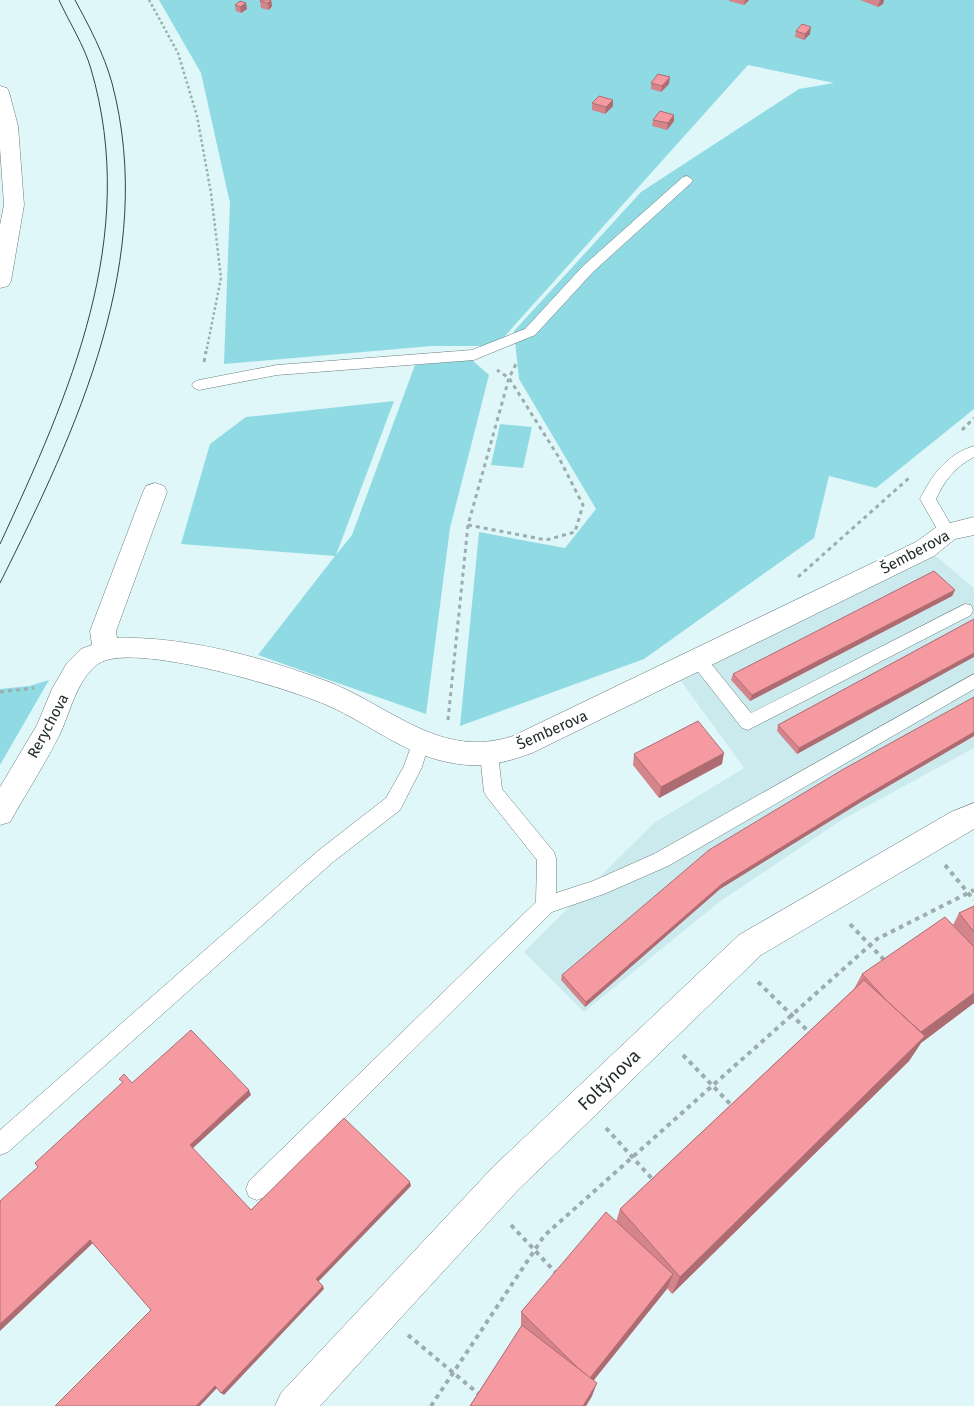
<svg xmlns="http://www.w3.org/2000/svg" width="974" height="1406" font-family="'Fira Sans',sans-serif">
<rect width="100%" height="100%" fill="#e0f7fa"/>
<!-- built -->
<polygon fill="#cbeaee" points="931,552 974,588 974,748 840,821 718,903 584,1012 524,952 654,823 744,768 681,681"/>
<!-- green -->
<g fill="#90dae3">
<polygon points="159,0 974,0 974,409 876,488 829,476 814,538 644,659 460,726 479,532 565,548 596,509 519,379 514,331 641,192 799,89 834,83 748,65 496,346 432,346 224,364 230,203 201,73"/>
<polygon points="472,360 489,375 450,528 426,714 258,655 335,556 181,544 210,444 246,417 394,401 336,555 352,535 415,365"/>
<polygon points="500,424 532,427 523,468 491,465"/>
<polygon points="49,680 0,765 0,689 29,686"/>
</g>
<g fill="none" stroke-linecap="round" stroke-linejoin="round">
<defs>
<g id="service">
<polygon points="687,176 693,180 691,183 593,272 535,335 474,360 277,375 199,390 194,388 192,385 194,382 199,380 277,365 472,350 525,329 583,266 683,177"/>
<path d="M974,446V457C956,466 944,481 936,499L955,532L953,536L947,538L941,536L920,499C932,475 947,454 974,446Z"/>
<polygon points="965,604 971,605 973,610 971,615 748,730 742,728 689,660 692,655 698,653 704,655 751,713"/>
<polygon points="974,674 974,689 668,866 604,894 552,912 265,1197 257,1200 249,1197 246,1189 249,1181 536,902 537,860 487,797 484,792 480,754 483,749 489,747 495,749 498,754 502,789 554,852 556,858 556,893 593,881 654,854"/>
<polygon points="420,736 426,738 429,743 422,767 400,810 333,862 8,1152 0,1155 0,1130 319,850 386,798 404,766 414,738"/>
</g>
<g id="minor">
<path d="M155,483L164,486L167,492L116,631L117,638C186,636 265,658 329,682C392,707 441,760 513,736L916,542L938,526L974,517V535L955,539L934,556L532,753C501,764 480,769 447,762C403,753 369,724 329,706C291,689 132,640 98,664C76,680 70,714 59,736C44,766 26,793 10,822L0,825V787L37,725L52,689L67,663L81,649L92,645L90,631L143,492L146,486Z"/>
<polygon points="974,803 974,829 761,955 518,1190 320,1406 275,1406 281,1393 494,1166 739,935 951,812"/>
</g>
<polygon id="tertiary" points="0,86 7,88 9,92 18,126 24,205 11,281 8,286 0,288 0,225 4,205 0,148"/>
</defs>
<!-- service casing -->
<use href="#service" stroke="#687c7e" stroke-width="1"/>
<!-- minor casing -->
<use href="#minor" stroke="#687c7e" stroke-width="1"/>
<!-- tertiary casing -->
<use href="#tertiary" stroke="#687c7e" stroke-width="1"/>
<!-- path-far2 -->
<polyline stroke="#9badaf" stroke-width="2.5" stroke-dasharray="2.5 2.5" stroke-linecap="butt" points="149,0 178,53 197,116 211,193 221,278 206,353"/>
<!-- path-far1 -->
<g stroke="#9badaf" stroke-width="3" stroke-dasharray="4 4" stroke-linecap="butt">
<polyline points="204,362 206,351"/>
<polyline points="962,430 974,418"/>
<polyline points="468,525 546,540 575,532 583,505 558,456 509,378 497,370"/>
<polyline points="798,577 909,478"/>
<polyline points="0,692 34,688"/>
<polyline points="448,720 468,525 509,378 517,362"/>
</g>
<!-- path -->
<g stroke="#9badaf" stroke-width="4" stroke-dasharray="4.5 4.5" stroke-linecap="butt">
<polyline points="945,865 974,900"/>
<polyline points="850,924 885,961"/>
<polyline points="758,982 811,1034"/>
<polyline points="683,1055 734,1108"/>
<polyline points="606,1128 654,1181"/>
<polyline points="511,1225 558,1275"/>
<polyline points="408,1335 480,1395"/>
<polyline points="431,1406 544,1236 877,939 974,890"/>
</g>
<!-- service -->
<use href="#service" fill="#fff" fill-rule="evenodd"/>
<!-- minor -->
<use href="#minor" fill="#fff" fill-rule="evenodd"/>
<!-- tertiary -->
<use href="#tertiary" fill="#fff" fill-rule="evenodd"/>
<!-- tram -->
<g stroke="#384142" stroke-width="1">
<path d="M0,544C70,393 140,237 91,69C84,45 69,22 59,0"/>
<path d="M0,583C77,429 158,258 112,83C104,54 89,26 75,0"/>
</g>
</g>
<!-- wall -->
<g fill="#d4848b">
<polygon points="271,0 272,6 269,10 261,8 260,1"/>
<polygon points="729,0 749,0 744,5 729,1"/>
<polygon points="860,0 884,0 883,4 878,7"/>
<polygon points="246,3 247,9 241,13 236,11 235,5"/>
<polygon points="796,31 810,34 804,40 795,37"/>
<polygon points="651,83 669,84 661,92 651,89"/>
<polygon points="592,103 613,106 605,114 592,110"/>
<polygon points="674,115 674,121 667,130 652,126 653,120"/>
<polygon points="955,590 952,596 750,701 731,680 733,674"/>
<polygon points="974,619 797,754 777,731 778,725"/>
<polygon points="974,697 974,736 861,802 720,889 585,1007 561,980 562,975"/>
<polygon points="634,754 722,764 659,798 633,765"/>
<polygon points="974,906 974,1003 921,1043 909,1061 672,1294 667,1288 594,1380 592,1396 586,1406 470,1406 521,1327 521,1312 616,1222 620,1209 854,989 862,974 953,925 959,913"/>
</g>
<!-- shaded-wall -->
<g fill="#ac6c71">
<polygon points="271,0 272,6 269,10 268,3"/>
<polygon points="745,0 749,0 744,5"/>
<polygon points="880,0 884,0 883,4 878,7"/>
<polygon points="246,3 247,9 241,13 240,7"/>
<polygon points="811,27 810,34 804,40 805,34"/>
<polygon points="670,77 669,84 661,92 662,86"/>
<polygon points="613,100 613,106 605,114 606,107"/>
<polygon points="674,115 674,121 667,130 668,123"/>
<polygon points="955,590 952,596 750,701 752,695"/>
<polygon points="974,653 974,657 797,754 799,748"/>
<polygon points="974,732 974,736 861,802 720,889 585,1007 586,1002 722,884 863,797"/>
<polygon points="724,753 722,764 659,798 661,787"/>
<polygon points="974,993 974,1003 921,1043 909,1061 672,1294 680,1277 917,1035"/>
<polygon points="249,1090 251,1095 192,1149 190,1145"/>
<polygon points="410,1182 411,1186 318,1282 316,1279"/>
<polygon points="90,1240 93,1243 0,1331 0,1324"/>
<polygon points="673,1274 667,1289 585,1391 589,1379"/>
<polygon points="323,1286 324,1289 224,1395 221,1393"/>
<polygon points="597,1383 592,1396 586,1406 583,1406"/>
<polygon points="215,1386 217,1388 200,1406 196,1406"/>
</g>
<!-- building -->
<g fill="#f69aa2" stroke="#ac6c71">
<polygon points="261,0 271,0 268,3 260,1"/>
<polygon points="240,1 246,3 240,7 235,5"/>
<polygon points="802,24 811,27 805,34 796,31"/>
<polygon points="658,74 670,77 662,86 651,83"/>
<polygon points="599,96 613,100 606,107 592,103"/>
<polygon points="660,111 674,115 668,123 653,120"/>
<polygon points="934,571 955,590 752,695 733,674"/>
<polygon points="974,619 974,653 799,748 778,725"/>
<polygon points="974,697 974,732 863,797 722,884 586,1002 562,975 709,850 842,770"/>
<polygon points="698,721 724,753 661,787 634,754"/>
<polygon points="974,906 974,932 959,913"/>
<polygon points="945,917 974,947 974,993 921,1032 887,1001 862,974"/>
<polygon points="864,980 925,1036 680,1277 620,1209"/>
<polygon points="191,1030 249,1090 190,1145 251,1210 344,1118 410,1182 316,1279 323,1286 221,1393 215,1386 196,1406 55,1406 151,1310 90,1240 0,1324 0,1201 38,1167 35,1163 123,1082 119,1079 124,1074 132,1083"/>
<polygon points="606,1212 673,1274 590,1378 578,1368 521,1312"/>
<polygon points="522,1325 597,1383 583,1406 470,1406"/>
</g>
<g text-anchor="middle" stroke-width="5" stroke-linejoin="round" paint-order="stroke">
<!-- street labels -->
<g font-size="15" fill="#242c2d" stroke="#fff">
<text transform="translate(915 552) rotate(-28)" y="5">Šemberova</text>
<text transform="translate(48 726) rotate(-62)" y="5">Rerychova</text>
<text transform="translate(552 730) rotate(-24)" y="5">Šemberova</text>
</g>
<!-- near-street labels -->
<g font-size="18" fill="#242c2d" stroke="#fff">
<text transform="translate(609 1080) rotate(-44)" y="6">Foltýnova</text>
</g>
</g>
</svg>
